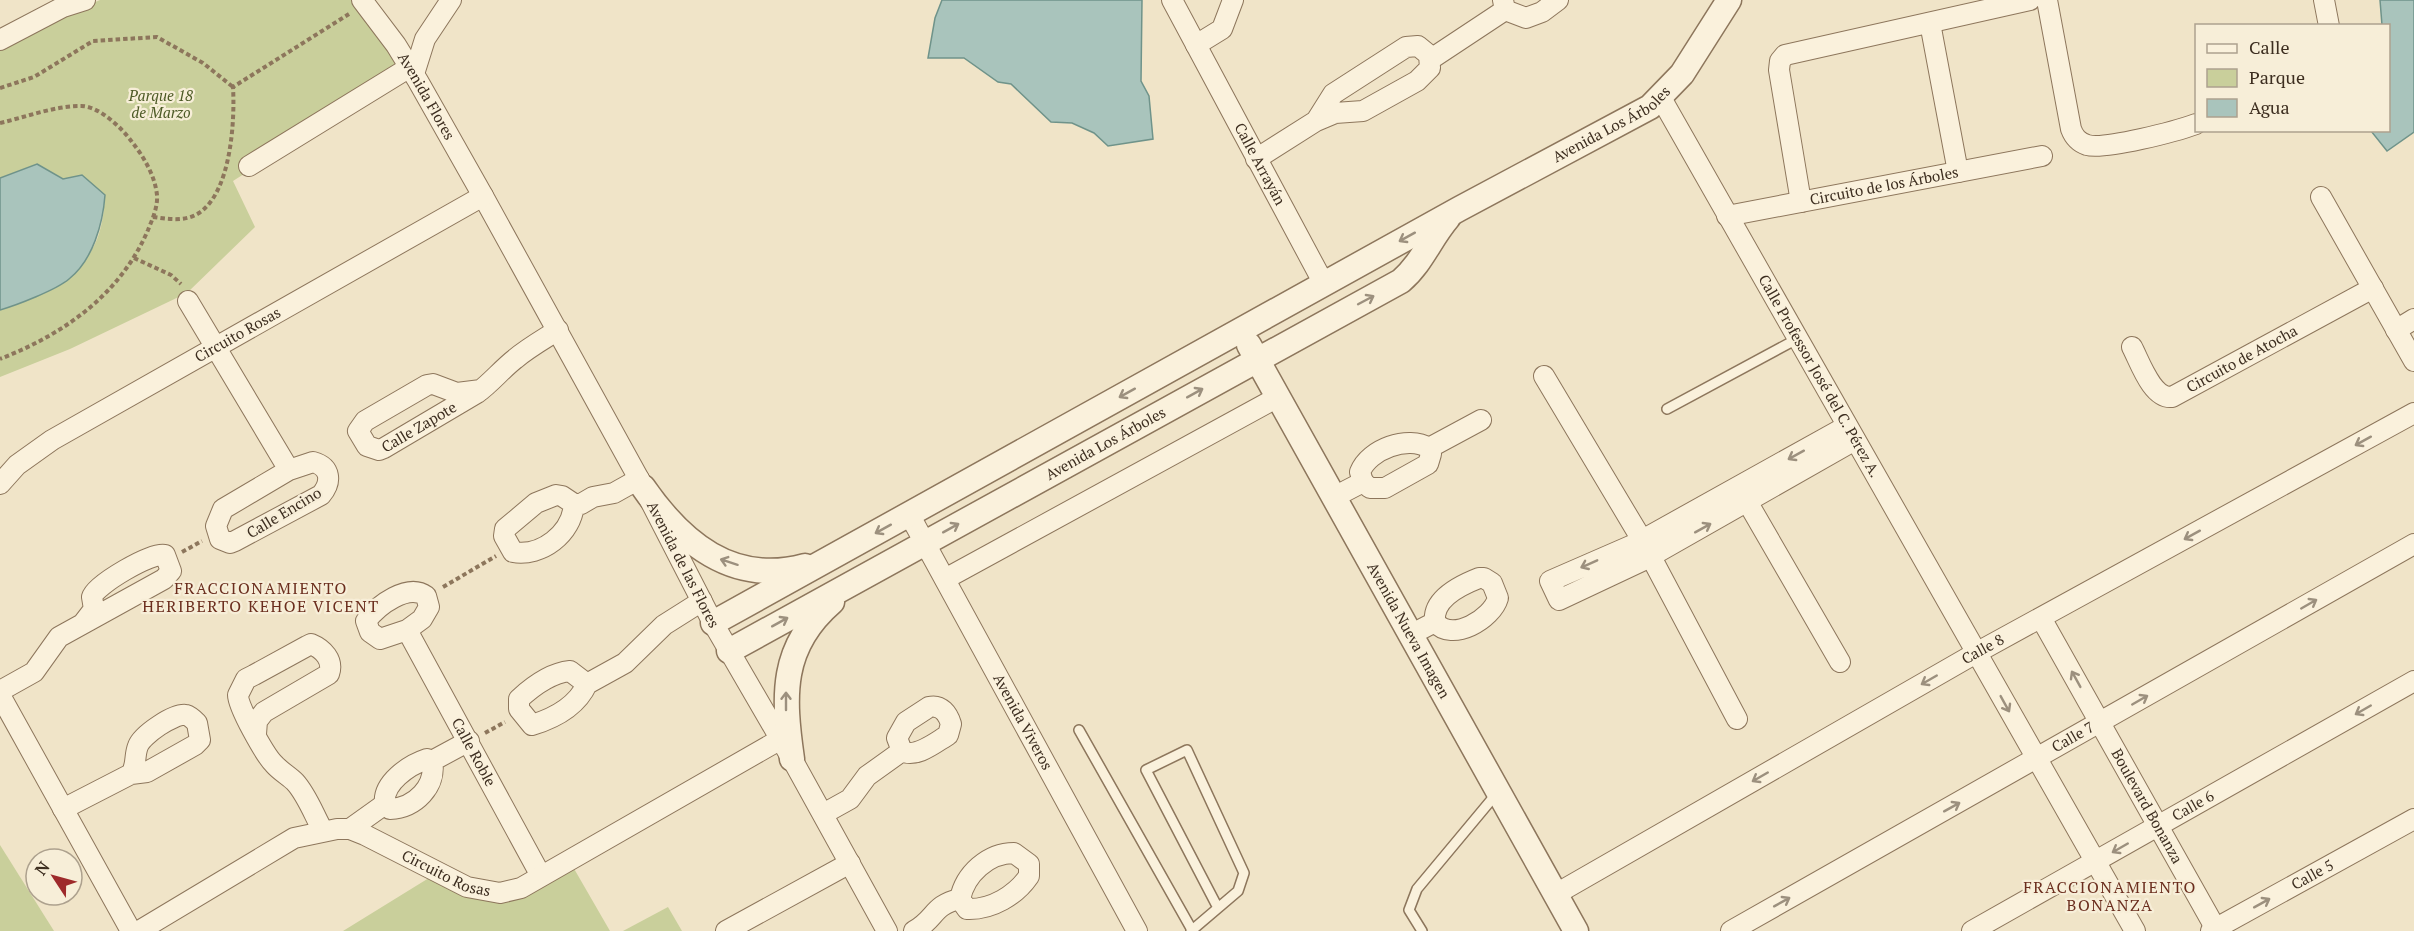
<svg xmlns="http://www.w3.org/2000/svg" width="2414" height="931" font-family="'PT Serif',serif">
<rect width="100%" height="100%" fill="#f0e4c8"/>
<!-- green -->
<g fill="#c9cf9b">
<path d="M100,0H356L410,67L233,181L255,227L187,293L70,349L0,377V310C17,305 74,269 87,256C101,241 104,214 105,195L63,179L37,164L0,178V43Z"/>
<polygon points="0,845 54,931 0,931"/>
<polygon points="569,860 610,931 343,931 437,873 484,892"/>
<polygon points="668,907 682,931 623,931"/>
</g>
<!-- water -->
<g fill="#a9c4bc" stroke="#6f938a" stroke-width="1.5">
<polygon points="942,0 1142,0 1141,81 1149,96 1153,139 1108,146 1094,133 1072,123 1051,122 1011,84 998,82 964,58 928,58 935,18"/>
<polygon points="2380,0 2414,0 2414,132 2387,151 2371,131 2388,130 2388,26 2382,25"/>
<path d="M37,164L63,179L82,175L105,195C103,223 93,260 69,279C56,290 17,305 0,310V178Z"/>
</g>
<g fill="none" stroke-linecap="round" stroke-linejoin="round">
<defs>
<g id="service">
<polyline points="1667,409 1797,339"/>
<polyline points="1079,730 1192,930"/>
<polyline points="1191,931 1238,891 1244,873 1187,750 1146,770 1218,908"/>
<polyline points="1422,931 1409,910 1417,889 1497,793"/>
</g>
<g id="minor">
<path id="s1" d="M362,0L396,45L418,81L483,196L639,479L713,623L792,759L887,931"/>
<path id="s2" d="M1172,0L1324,284"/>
<polyline points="1503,0 1505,10 1526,18 1542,12 1558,0"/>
<path d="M2047,0L2071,129C2074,137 2078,142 2087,145C2105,150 2177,131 2196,124"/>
<polyline points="2324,0 2329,26"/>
<polyline points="1930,23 1958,172"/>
<polyline points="0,40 63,7 85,0"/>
<polyline points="1196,45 1222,29 1233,0"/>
<polyline points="1431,59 1505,10"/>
<polyline points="414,74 425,39 451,0"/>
<path id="s3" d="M1661,98L2135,931"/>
<polyline points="1256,159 1316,121 1335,113 1363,111 1417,81 1430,68 1429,55 1418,46 1406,47 1333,94 1316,121"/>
<polyline points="249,166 410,67"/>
<polyline points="2321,197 2414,361"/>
<polyline points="1801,202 1779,70 1780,61 1785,55 2030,0"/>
<path id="s4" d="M1727,216L2042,156"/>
<path d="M188,301L289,470L313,462C331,467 332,482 321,495L235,541L230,543L220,539L216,526L223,509L289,470"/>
<polyline points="2396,330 2414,319"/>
<path id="s5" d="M2132,347C2140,362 2152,399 2172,397L2373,288"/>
<polyline points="1544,376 1642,540 1737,719"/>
<path id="s6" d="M481,390L457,393L433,384L427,385L365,421L358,431L367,446L379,450L384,448L477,393C491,383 501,370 515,359C528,348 544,339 558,330"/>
<polyline points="1847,426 1635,544 1550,581 1559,600 1644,560 1855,440"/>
<polyline points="1363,482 1370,488 1385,488 1428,464 1431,454 1429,448"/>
<path id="s7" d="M0,484L17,465L52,440L483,196"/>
<path d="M1334,497L1363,482L1360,472C1369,449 1408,435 1429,448L1481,420"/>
<polyline points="1748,503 1840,662"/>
<path d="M574,504C572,534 541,557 513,552L504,536L505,529L536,503L556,495L562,496L574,504H581L593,497L614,493L639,479"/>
<path id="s8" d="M909,514L1137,931"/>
<polyline points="945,579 1278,397"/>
<path id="s9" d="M2041,618L2217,931"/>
<path id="s10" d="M407,630L422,619L429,607L426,596C408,583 378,605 366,621L370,632L380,639L407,630L541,876"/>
<path d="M1412,634L1435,622C1432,599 1461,585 1479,578H1484L1492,583L1498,598C1492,619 1452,643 1435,622"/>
<path d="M587,684C577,706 555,718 532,725L519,709V699C533,686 550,673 570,671L587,684L625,663L664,625L702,601"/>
<path d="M0,691L34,672L59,637L164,579L171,571L165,555C153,551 95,585 92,597L94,609L84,622"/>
<polyline points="0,695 131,931"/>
<path d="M256,734L257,721L264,712L329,674C334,660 323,649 311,644L307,646L254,675L246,679L238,695C238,707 265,755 274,764C280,771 289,776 295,782C307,795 314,815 323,831"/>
<path d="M432,761C437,786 415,808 390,809L385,804C382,783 409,765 427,759L432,761L469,741"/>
<path d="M63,809L131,774L147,772L195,745L200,740L197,723C194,720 190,716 186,715C174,713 142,735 138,746C134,756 137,765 131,774"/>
<path d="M823,814L850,799L867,776L902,751C916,759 936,742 948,735L951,724C948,714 941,704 929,707L906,722L897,738L902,751"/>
<polyline points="350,829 385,804"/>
<path id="s11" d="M1556,894L1976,653L2414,413"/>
<path id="s12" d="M139,931L294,838L337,829H350L365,835L467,887L500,893L521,888L781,739"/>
<polyline points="726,931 850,863"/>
<path d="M914,931C936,919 932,905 960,899L967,909C992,910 1016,895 1029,876V864L1014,853C988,853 965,874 960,899"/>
<path id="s13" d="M1731,931L2414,544"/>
<path id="s14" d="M1972,931L2414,681"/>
<path id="s15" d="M2211,931L2414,819"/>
</g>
<g id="tertiary">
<path id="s16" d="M1249,345L1576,931"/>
<path d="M643,487C681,542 732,586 805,566"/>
<path id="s17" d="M713,623L1459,209L1650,107L1682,74L1729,0"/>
<path id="s18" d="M729,651L1401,281C1422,263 1430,239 1448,218"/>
<path d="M792,759C783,696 780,647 832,602"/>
</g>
</defs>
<!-- service casing -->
<use href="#service" stroke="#8d765c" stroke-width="12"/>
<!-- minor casing -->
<use href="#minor" stroke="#8d765c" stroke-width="22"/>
<!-- tertiary casing -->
<use href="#tertiary" stroke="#8d765c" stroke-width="27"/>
<!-- path -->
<g stroke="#8d765c" stroke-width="4" stroke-dasharray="4.5 3" stroke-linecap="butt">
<polyline points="0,88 34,77 93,41 157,37 203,63 233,87"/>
<path d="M0,123C26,117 54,106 81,106C99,106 122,128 132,142C144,157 155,176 157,195C158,207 152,220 148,230C120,295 64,334 0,359"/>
<path d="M153,217C168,219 185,222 199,213C231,192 235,121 233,87L349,14"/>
<polyline points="134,258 171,275 181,284"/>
<polyline points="182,552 202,541"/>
<polyline points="443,587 496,556"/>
<polyline points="485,733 505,722"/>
</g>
<!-- service -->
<use href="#service" stroke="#faf1dc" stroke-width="9"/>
<!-- minor -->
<use href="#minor" stroke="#faf1dc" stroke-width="20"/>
<!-- tertiary -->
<use href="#tertiary" stroke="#faf1dc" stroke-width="24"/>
</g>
<!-- one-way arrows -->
<defs><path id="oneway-shaft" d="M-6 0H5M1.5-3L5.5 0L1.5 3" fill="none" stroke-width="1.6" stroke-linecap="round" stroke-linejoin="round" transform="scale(1.5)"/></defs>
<g stroke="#9c907e">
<use href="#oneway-shaft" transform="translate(1407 237) rotate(151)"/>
<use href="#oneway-shaft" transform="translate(1366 300) rotate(-28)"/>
<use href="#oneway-shaft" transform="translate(1127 393) rotate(151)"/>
<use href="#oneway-shaft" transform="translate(1195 393) rotate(-29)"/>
<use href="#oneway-shaft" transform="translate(2363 441) rotate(151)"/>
<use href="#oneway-shaft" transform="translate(1796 455) rotate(151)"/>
<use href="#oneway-shaft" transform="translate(951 528) rotate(-29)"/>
<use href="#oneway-shaft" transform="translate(1703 528) rotate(-29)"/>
<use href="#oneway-shaft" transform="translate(883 529) rotate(151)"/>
<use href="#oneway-shaft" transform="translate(2192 535) rotate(151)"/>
<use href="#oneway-shaft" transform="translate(729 562) rotate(-162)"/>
<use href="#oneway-shaft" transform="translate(1589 564) rotate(156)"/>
<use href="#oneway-shaft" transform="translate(2309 604) rotate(-30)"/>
<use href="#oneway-shaft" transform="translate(780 622) rotate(-29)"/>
<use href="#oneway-shaft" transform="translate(2076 679) rotate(-119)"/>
<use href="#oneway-shaft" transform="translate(1929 680) rotate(150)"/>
<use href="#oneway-shaft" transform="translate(2140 700) rotate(-30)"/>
<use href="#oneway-shaft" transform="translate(786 701) rotate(-90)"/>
<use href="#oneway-shaft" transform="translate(2005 704) rotate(61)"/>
<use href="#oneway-shaft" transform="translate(2363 710) rotate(150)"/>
<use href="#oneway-shaft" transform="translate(1760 777) rotate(150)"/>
<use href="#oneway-shaft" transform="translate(1952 807) rotate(-29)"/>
<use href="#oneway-shaft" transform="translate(2120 848) rotate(150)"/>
<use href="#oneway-shaft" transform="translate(1782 902) rotate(-29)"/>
<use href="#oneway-shaft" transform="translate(2262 903) rotate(-29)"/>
</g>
<g text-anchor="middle" stroke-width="4.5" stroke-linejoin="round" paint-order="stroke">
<!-- park labels -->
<g font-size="15" font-style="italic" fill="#4d5a26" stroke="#f7eed8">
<text x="161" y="101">Parque 18<tspan x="161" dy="17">de Marzo</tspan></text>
</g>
<!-- street labels -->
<g font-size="15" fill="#3d2e20" stroke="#f7eed8">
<text dy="5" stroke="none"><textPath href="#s1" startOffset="116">Avenida Flores</textPath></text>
<text dy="5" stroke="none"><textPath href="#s17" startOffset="1028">Avenida Los Árboles</textPath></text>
<text dy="5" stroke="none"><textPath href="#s2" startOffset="186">Calle Arrayán</textPath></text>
<text dy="5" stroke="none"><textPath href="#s4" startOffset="160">Circuito de los Árboles</textPath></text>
<text dy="5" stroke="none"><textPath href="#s7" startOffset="282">Circuito Rosas</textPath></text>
<text dy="5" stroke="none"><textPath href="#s5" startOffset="147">Circuito de Atocha</textPath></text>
<text dy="5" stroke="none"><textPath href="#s3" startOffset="320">Calle Professor José del C. Pérez A.</textPath></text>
<text dy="5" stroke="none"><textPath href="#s6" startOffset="216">Calle Zapote</textPath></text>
<text dy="5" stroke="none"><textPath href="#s18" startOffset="430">Avenida Los Árboles</textPath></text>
<text transform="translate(284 513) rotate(-31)" y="5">Calle Encino</text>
<text dy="5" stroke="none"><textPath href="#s1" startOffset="650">Avenida de las Flores</textPath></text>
<text dy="5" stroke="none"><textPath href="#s16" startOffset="327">Avenida Nueva Imagen</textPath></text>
<text dy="5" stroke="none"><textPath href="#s11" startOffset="492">Calle 8</textPath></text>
<text dy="5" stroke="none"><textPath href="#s8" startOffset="237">Avenida Viveros</textPath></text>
<text dy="5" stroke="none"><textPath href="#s13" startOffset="393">Calle 7</textPath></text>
<text dy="5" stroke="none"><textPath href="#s10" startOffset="306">Calle Roble</textPath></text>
<text dy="5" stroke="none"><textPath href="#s9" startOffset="216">Boulevard Bonanza</textPath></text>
<text dy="5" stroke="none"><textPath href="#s14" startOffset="254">Calle 6</textPath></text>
<text dy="5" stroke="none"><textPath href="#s12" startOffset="344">Circuito Rosas</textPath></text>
<text dy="5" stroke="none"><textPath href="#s15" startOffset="116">Calle 5</textPath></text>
</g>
<!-- neighbourhood labels -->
<g font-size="16" letter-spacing="1.5" fill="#6b2e1e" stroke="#f7eed8">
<text x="261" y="594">FRACCIONAMIENTO<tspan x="261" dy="18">HERIBERTO KEHOE VICENT</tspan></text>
<text x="2110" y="893">FRACCIONAMIENTO<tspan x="2110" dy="18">BONANZA</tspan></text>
</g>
</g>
<!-- legend -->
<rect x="2195" y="24" width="195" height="108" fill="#f7eed8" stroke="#ada18e" stroke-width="1.5"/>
<rect x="2207" y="44" width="30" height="9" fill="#faf1dc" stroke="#ada18e" stroke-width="1.5"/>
<text x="2249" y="54" font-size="18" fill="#3d2e20">Calle</text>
<rect x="2207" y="69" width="30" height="18" fill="#c9cf9b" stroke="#ada18e" stroke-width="1.5"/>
<text x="2249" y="84" font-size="18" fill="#3d2e20">Parque</text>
<rect x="2207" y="99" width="30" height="18" fill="#a9c4bc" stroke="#ada18e" stroke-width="1.5"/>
<text x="2249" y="114" font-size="18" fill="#3d2e20">Agua</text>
<!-- north arrow -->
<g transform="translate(54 877) rotate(306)"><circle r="28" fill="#f7eed8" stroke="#ada18e" stroke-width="1.5"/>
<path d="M0-4.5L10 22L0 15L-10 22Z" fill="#9e2a2b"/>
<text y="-9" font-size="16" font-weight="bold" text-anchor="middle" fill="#3d2e20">N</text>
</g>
</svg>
